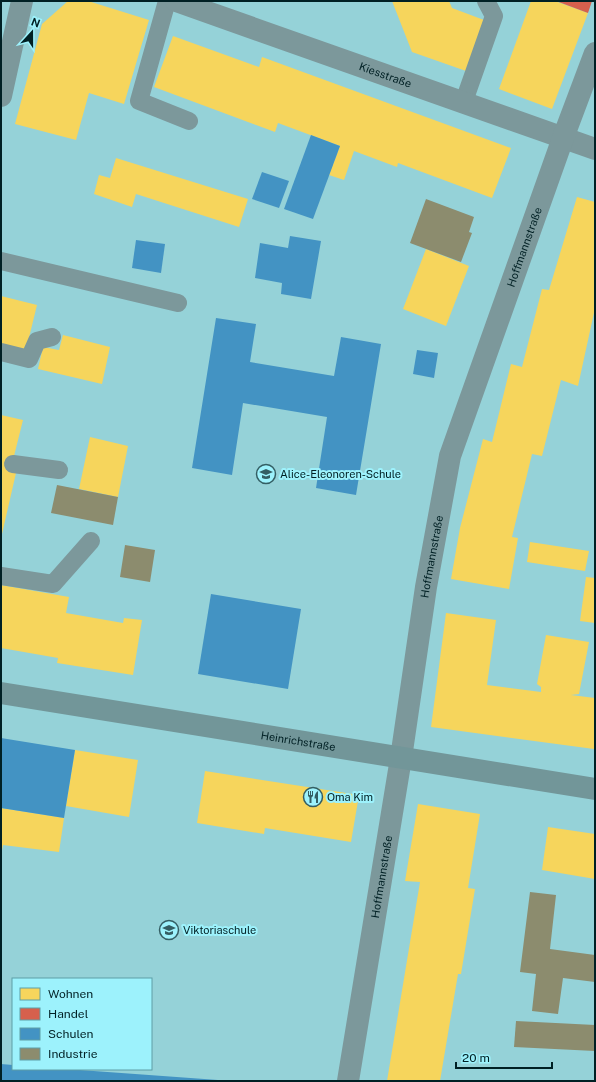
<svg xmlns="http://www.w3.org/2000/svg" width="596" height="1082" font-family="'Public Sans',sans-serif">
<rect width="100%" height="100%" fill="#95d2d8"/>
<!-- homes -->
<g fill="#f6d55c">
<polygon points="68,1 88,1 149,20 124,104 89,93 76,140 15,124 42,24"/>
<polygon points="392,1 449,1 452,8 484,20 466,71 412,52"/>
<polygon points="531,1 555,1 588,13 552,109 499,89"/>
<polygon points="173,36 259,67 262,57 511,148 492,198 398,163 397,167 354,151 344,180 329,175 340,146 278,123 275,132 154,87"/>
<polygon points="116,158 248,199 239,227 136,194 132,207 94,194 99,175 110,178"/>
<polygon points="577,197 595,202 595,308 578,386 561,380 542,456 532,454 512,537 518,538 509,589 451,579 460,528 483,439 492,442 511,364 522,367 542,289 549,290"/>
<polygon points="426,249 469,266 446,326 403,309"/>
<polygon points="1,296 37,305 25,354 1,348"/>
<polygon points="63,335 110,347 102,384 38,369 43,347 59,350"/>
<polygon points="1,415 23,420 10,472 16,473 2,534"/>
<polygon points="90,437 128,446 118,497 79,489"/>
<polygon points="530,542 589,551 585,571 527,562"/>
<polygon points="586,577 595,578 595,623 580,621"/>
<polygon points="1,585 69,597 66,613 123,623 124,618 142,620 133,675 57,663 58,658 1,648"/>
<polygon points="446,613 496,620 487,685 541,692 541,687 537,684 546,635 589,642 579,694 571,695 595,698 595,740 594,749 431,727"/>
<polygon points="75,750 138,760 129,817 66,806"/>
<polygon points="205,771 359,795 351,842 265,828 264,834 197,823"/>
<polygon points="418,804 480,814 468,888 475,889 461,974 458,974 440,1081 387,1081 420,882 405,881"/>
<polygon points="1,808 64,818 59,852 3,845 2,850 1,850"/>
<polygon points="548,827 595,834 595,879 542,870"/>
</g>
<!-- shops -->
<polygon fill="#d6604d" points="556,1 592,1 588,13"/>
<!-- schools -->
<g fill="#4393c3">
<polygon points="311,135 340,146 313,219 284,209"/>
<polygon points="262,172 289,181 279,208 252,199"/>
<polygon points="290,236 321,241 311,299 281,294 282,283 255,278 260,243 288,248"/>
<polygon points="136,240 165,244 161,273 132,268"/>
<polygon points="216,318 256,324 250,362 334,376 341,337 381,344 356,495 316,488 327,417 243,403 232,475 192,468"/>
<polygon points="417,350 438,353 434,378 413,374"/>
<polygon points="211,594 301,609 288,689 198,674"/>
<polygon points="1,738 75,750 64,818 1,808"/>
<polygon points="1,1064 13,1065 13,1069 66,1069 218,1080 218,1081 1,1081"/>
</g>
<!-- industry -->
<g fill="#8c8c6e">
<polygon points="426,199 474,217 469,232 472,233 461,262 410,243"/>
<polygon points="57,485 118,497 113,525 51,513"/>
<polygon points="125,545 155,550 150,582 120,577"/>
<polygon points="530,892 556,895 550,949 595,955 595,982 563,978 558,1014 532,1011 536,974 520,972"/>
<polygon points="516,1021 595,1025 595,1051 514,1047"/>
</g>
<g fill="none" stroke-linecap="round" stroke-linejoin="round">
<!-- service -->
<g stroke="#7c989b" stroke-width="18">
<polyline points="167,1 139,101 189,121"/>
<polyline points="463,104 494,16 486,1"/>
<polyline points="1,261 178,303"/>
<polyline points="1,352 29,359 37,341 52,337"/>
<polyline points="13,464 59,470"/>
<polyline points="1,576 53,584 91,541"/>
</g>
<!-- minor -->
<g stroke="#7c989b" stroke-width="22">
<path id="s1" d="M176,1L595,149"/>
<polyline points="1,96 22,1"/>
<path id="s2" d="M348,1081L401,758L426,587L450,456L563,138L595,53"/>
</g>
<!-- secondary -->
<path stroke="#729699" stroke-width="22" id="s3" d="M1,693L595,789"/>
</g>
<!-- icons -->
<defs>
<symbol id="school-ring" viewBox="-11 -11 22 22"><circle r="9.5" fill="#9df2fc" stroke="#345e63" stroke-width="1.5"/><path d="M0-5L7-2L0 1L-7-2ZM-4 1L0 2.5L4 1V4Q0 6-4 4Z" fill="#345e63"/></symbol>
<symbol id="restaurant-ring" viewBox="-11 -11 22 22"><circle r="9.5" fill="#9df2fc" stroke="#345e63" stroke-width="1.5"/><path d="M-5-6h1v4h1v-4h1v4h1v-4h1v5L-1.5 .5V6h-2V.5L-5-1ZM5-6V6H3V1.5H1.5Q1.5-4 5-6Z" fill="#345e63"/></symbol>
</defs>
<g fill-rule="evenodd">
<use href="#school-ring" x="255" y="463" width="22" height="22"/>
<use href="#restaurant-ring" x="302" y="786" width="22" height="22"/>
<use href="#school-ring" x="158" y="919" width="22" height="22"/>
</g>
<g text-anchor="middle" stroke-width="4" stroke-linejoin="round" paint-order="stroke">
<!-- street labels -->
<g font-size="11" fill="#002024" stroke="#9df2fc">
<text dy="4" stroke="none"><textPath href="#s1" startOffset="222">Kiesstraße</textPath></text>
<text dy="4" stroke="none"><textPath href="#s2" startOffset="855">Hoffmannstraße</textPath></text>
<text dy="4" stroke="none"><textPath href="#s2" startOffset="531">Hoffmannstraße</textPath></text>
<text dy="4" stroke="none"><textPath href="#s3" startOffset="301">Heinrichstraße</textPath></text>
<text dy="4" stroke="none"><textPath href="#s2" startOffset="207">Hoffmannstraße</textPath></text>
</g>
<!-- poi labels -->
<g font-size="11" fill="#002024" stroke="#9df2fc" text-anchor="start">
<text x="280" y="478">Alice-Eleonoren-Schule</text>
<text x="327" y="801">Oma Kim</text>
<text x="183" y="934">Viktoriaschule</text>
</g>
</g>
<!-- border -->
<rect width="596" height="1082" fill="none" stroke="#002024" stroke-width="4"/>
<!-- legend -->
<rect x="12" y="978" width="140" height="92" fill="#9df2fc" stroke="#5e9ea6"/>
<rect x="20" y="988" width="20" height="12" fill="#f6d55c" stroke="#5e9ea6"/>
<text x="48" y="998" font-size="12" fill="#002024">Wohnen</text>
<rect x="20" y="1008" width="20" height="12" fill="#d6604d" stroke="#5e9ea6"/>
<text x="48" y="1018" font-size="12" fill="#002024">Handel</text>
<rect x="20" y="1028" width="20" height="12" fill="#4393c3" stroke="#5e9ea6"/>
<text x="48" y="1038" font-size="12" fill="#002024">Schulen</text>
<rect x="20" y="1048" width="20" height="12" fill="#8c8c6e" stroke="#5e9ea6"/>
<text x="48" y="1058" font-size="12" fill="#002024">Industrie</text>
<!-- north arrow -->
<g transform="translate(32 32) rotate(21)" stroke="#9df2fc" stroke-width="3" paint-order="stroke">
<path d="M0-3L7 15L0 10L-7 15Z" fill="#002024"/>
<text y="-6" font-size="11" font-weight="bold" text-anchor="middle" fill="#002024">N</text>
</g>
<!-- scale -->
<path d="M456 1062v6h96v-6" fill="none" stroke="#002024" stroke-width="2"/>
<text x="462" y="1062" font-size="12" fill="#002024" stroke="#9df2fc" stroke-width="3" paint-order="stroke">20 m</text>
</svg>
